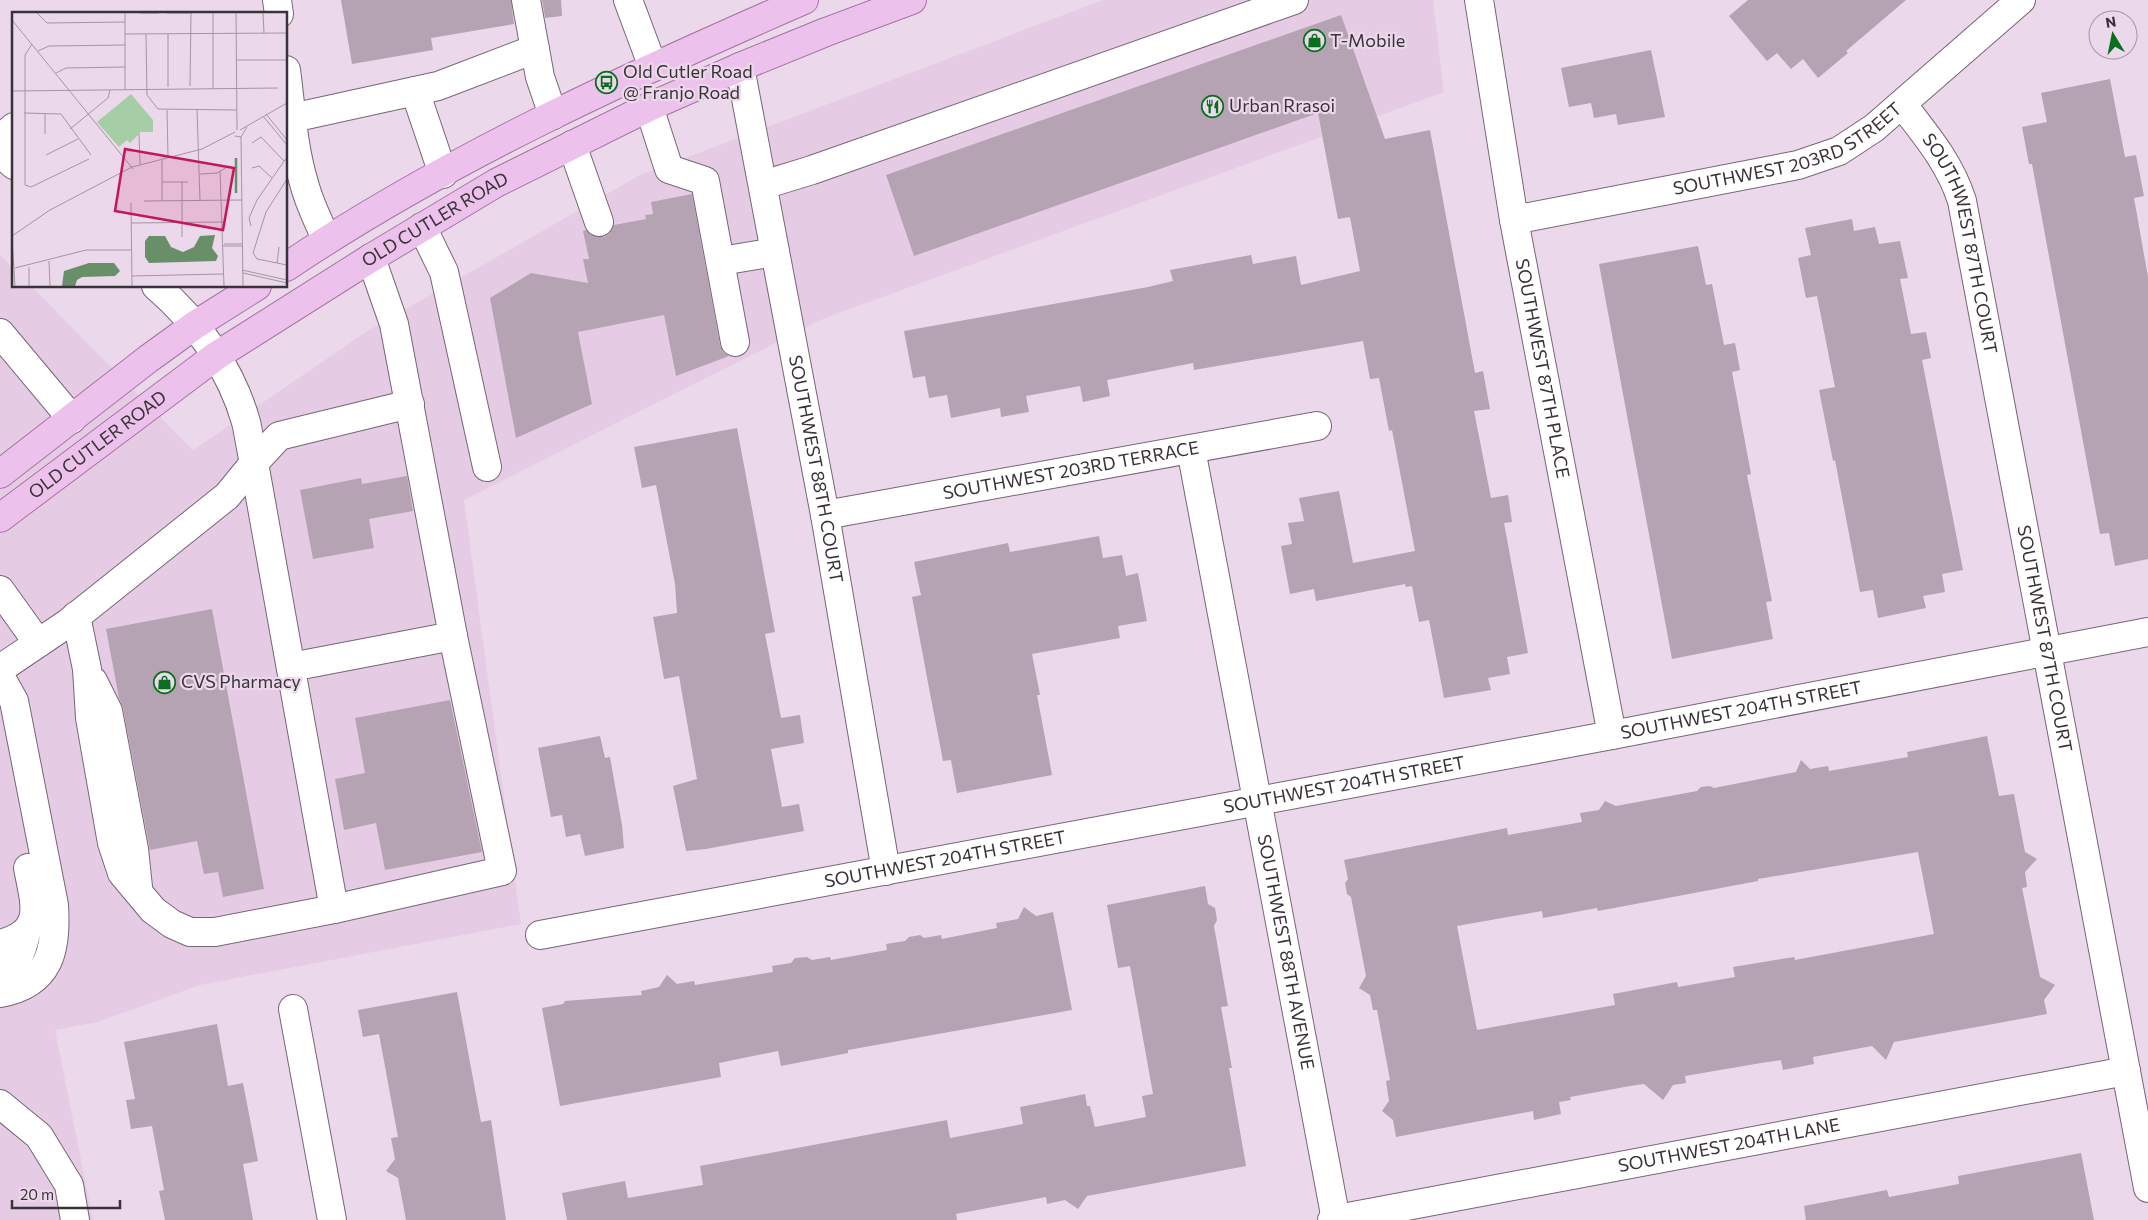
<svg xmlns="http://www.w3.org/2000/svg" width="2148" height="1220" font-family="Commissioner,sans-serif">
<rect width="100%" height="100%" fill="#ebd8ea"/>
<!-- built -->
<polygon fill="#e5cce4" points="1103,0 1433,0 1444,92 825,318 464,500 521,924 200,985 98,1022 55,1030 93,1220 0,1220 0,255 14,269 14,286 31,286 193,450 366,332 640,175"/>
<!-- building -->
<g fill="#b5a3b4" fill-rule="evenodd">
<polygon points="341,0 511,0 514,24 431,38 433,50 352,64"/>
<polygon points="542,0 561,0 562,16 545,18"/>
<polygon points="1748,0 1906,0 1846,51 1848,53 1818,78 1803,59 1791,69 1777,53 1767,61 1729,16"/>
<polygon points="1341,15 1385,139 1430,130 1475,373 1483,371 1490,409 1474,411 1491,498 1508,495 1512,522 1504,523 1528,653 1507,657 1510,674 1488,678 1491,690 1444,698 1429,620 1419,622 1412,586 1406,587 1405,584 1316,601 1314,589 1290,594 1281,546 1292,544 1288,523 1304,521 1299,498 1339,491 1353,563 1415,551 1392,430 1389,431 1379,378 1370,379 1363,341 1194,370 1193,363 1107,380 1110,396 1083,402 1080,386 1026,396 1029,412 1001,417 1000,408 951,418 947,395 929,398 925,376 913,378 904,331 1148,287 1173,281 1170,270 1251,255 1253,264 1296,256 1301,285 1360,271 1350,217 1338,219 1318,113 914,256 886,175"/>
<polygon points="1651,50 1665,117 1618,125 1616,114 1594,118 1591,103 1569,107 1561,68"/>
<polygon points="2110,79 2125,157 2136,155 2144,196 2134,198 2148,277 2148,559 2115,566 2109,533 2100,534 2032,164 2029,164 2022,127 2047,122 2041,93"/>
<polygon points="692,194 720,345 723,352 729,356 676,376 664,315 578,332 592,404 516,438 490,298 531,273 588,283 583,259 589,259 583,231 586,230 596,237 604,237 610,233 614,225 646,219 645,215 653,214 651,202"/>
<polygon points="1852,219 1854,231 1875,227 1879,244 1900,241 1908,278 1900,279 1911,334 1926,332 1931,358 1922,360 1963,570 1942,574 1945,592 1923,596 1926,608 1878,618 1873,590 1860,592 1835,460 1833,461 1819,390 1835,387 1817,296 1806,298 1798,258 1811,255 1805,228"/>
<polygon points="1698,246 1706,285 1712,284 1724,345 1735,343 1740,370 1732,372 1751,474 1747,475 1772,601 1766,602 1773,639 1672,659 1599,264"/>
<polygon points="737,428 775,632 765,634 781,718 800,715 804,743 771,749 782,807 799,804 804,831 706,849 686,851 673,786 697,779 679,676 664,679 653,617 677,613 675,584 656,485 642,488 634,447"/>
<polygon points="407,476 413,511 369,519 374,548 313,559 300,490 361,478 362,484"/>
<polygon points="1099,536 1103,558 1122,555 1126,576 1138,573 1147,621 1118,626 1120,638 1032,654 1040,695 1037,695 1052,775 957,793 951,760 943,761 929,688 912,597 921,595 914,562 1008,543 1010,552"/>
<polygon points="212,609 264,889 223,897 218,872 204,874 197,841 150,850 123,708 119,698 106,629"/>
<polygon points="450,700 482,852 385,870 376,823 344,830 335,779 365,773 355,718"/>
<polygon points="600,736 605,758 610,757 622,825 624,848 585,856 580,834 566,837 562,815 551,817 538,748"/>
<path d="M1987,736L1999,796L2014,794L2025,852L2037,859L2025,872L2027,887L2022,888L2040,977L2055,985L2044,1000L2047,1014L1894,1042L1886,1060L1872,1046L1813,1057L1814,1064L1783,1070L1781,1060L1761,1063L1685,1076L1686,1083L1673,1085L1663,1100L1644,1084L1630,1086L1570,1097L1571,1100L1559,1102L1561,1114L1534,1120L1533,1111L1396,1137L1393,1120L1382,1111L1389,1101L1386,1081L1390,1080L1377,1010H1373L1370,995L1359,988L1366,976L1351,897L1347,894L1345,883L1348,879L1344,860L1507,828L1508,835L1582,822L1580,813L1599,810L1605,801L1616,806L1697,791L1701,787L1710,786L1714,788L1796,772L1801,760L1810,769L1828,766L1829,771L1908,757L1907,752ZM1918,852L1934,934L1795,960L1794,957L1733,967L1735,977L1678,987L1677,982L1613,994L1615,1005L1477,1030L1457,926L1542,911L1543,918L1597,908L1598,911L1758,881V879Z"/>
<polygon points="1205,886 1208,904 1215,908 1217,920 1214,926 1228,1006 1221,1007 1232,1068 1229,1068 1246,1166 1087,1196 1078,1209 1065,1200 1047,1204 1046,1197 956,1214 957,1220 567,1220 562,1193 625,1181 628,1198 703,1185 700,1166 947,1120 950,1138 987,1131 1023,1124 1020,1107 1085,1094 1087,1106 1090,1106 1095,1127 1146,1117 1142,1096 1153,1094 1130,966 1118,968 1107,905"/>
<polygon points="1024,907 1036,916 1053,912 1072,1010 848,1050 848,1053 781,1066 778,1051 719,1063 721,1077 560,1106 542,1008 563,1004 565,1001 642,995 641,991 659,987 667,975 677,984 694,981 695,985 773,972 772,966 791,963 795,958 807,957 812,960 830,957 831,960 887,950 886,944 905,941 909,937 920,935 924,938 941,935 942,939 997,928 996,923 1018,919"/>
<polygon points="457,992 481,1122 491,1120 506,1220 406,1220 398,1178 386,1171 395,1159 391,1138 398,1137 379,1034 363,1037 358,1010"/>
<polygon points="217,1024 228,1086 243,1083 258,1161 243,1164 253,1220 165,1220 159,1191 164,1190 152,1126 131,1129 126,1100 135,1099 124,1042"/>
<polygon points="2081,1153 2094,1220 1806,1220 1804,1206 1887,1190 1889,1197 1959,1184 1958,1176"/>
</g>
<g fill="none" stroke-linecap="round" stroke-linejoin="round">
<defs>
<g id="minor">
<polyline points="277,0 279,14"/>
<polyline points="526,0 540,77 553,115"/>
<polyline points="628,0 653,67"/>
<path id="s1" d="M1479,0L1514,220L1612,735"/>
<path id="s2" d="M740,67L825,515L886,871"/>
<path d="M286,70C291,107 293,147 304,183C309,203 318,221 327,240"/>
<polyline points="415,91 443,174"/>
<path id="s3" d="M1902,104C1926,135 1950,163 1962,201L2148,1188"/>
<polyline points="649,107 669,169 705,181 735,342"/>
<polyline points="286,115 292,118 438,86 535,49"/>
<polyline points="0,139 14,127"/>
<polyline points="572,145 599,222"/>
<polyline points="0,153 14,165"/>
<polyline points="763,185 812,170 1294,0"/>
<path id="s4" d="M1514,220L1798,165L1839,151L1874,128L2021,0"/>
<polyline points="422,227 444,272 487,467"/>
<polyline points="721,261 775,252"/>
<polyline points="0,333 72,419"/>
<path id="s5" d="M1191,449L1336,1220"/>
<path id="s6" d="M825,515L1317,426"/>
<polyline points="0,590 38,643"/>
<polyline points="76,616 87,669 90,718 112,843 122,873 153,910 172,924 190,932 215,932 334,909 502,871 453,636 394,324 371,258"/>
<polyline points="291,667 453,636"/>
<path d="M0,669L68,623L227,496L254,463C251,450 249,435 246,422C231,369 197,321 156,286"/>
<path d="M0,676L14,701L54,905C57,950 50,984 0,993"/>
<polyline points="93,681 108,711 134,849 138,887"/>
<polyline points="334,909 254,463 279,436 410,404"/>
<path id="s7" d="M540,935L1612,735L2148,632"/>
<path d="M0,944C46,932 35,905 28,868"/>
<path d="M0,970C20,961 21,954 26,933"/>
<polyline points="293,1009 332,1220"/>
<polyline points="0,1104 39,1136 69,1185 75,1220"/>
<path id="s8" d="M1332,1220L2126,1071"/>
</g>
<g id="major">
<path d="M286,267C447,159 627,77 804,0"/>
<polyline points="0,474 148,359 195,325 257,286"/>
<path id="s9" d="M0,518L216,356L371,258L496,183L649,107L740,67L826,32L912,0"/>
</g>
</defs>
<!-- minor casing -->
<use href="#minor" stroke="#776676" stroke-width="30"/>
<!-- major casing -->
<use href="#major" stroke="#a674a4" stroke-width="30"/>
<!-- minor -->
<use href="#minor" stroke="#fff" stroke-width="28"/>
<!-- major -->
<use href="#major" stroke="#ecc1eb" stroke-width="28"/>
</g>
<!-- icons -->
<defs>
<symbol id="shop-ring" viewBox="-11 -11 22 22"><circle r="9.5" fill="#ebd8ea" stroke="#096f1e" stroke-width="1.5"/><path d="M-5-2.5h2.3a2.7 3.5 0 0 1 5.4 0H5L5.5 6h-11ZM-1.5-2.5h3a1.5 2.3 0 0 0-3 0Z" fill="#096f1e"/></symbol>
<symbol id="bus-ring" viewBox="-11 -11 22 22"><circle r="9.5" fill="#ebd8ea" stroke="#096f1e" stroke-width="1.5"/><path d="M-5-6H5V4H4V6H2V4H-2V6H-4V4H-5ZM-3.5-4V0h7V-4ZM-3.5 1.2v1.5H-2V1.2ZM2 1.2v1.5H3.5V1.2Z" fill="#096f1e"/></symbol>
<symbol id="restaurant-ring" viewBox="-11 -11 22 22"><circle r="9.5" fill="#ebd8ea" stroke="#096f1e" stroke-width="1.5"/><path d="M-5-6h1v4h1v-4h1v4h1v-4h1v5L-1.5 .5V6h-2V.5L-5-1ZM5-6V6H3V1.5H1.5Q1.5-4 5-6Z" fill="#096f1e"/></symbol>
</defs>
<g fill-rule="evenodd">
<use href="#shop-ring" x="1302" y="28" width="25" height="25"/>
<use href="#bus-ring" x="594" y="70" width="25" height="25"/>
<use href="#restaurant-ring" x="1200" y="94" width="25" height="25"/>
<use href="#shop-ring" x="152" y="670" width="25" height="25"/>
</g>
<g text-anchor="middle" stroke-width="4.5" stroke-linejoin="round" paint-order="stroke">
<!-- poi labels -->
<g font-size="18" fill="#3a3239" stroke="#ebd8ea" text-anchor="start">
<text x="1330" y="47">T-Mobile</text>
<text x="623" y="78">Old Cutler Road<tspan x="623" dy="21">@ Franjo Road</tspan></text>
<text x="1229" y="112">Urban Rrasoi</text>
<text x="181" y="688">CVS Pharmacy</text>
</g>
<!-- street labels -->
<g font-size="18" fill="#3a3239" stroke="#ebd8ea">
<text dy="6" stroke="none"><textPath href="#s4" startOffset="285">SOUTHWEST 203RD STREET</textPath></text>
<text dy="6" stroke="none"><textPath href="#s9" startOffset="528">OLD CUTLER ROAD</textPath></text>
<text dy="6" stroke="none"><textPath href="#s3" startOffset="155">SOUTHWEST 87TH COURT</textPath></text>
<text dy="6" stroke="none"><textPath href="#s1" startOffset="374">SOUTHWEST 87TH PLACE</textPath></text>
<text dy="6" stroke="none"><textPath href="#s9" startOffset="122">OLD CUTLER ROAD</textPath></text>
<text dy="6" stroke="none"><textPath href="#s2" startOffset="409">SOUTHWEST 88TH COURT</textPath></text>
<text dy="6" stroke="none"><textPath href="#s6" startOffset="250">SOUTHWEST 203RD TERRACE</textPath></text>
<text dy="6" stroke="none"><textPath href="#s3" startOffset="560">SOUTHWEST 87TH COURT</textPath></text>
<text dy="6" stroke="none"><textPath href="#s7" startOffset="1222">SOUTHWEST 204TH STREET</textPath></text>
<text dy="6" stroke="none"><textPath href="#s7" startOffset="818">SOUTHWEST 204TH STREET</textPath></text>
<text dy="6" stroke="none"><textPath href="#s7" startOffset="412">SOUTHWEST 204TH STREET</textPath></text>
<text dy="6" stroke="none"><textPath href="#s5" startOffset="512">SOUTHWEST 88TH AVENUE</textPath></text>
<text dy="6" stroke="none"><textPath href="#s8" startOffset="404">SOUTHWEST 204TH LANE</textPath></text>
</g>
</g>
<!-- overview -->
<g transform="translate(12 12)">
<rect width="275" height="275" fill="#ebd8ea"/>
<path d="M119,82L141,108V120H129L118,131L115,128L107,135L85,110Z" fill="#a6cea6"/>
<path d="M203,223L200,236L206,244L204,249L137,251L133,245V229L137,224H153L159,235L171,240L182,235L188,224ZM77,251H102L108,259L103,264L70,265L65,268L63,274H50L52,259Z" fill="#698f69"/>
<path fill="none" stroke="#698f69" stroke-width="2.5" d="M224,146V181"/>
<path fill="none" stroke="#a496a3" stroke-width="1" d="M25,1L35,11L113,10M113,1V78M128,1H147M155,1H178M224,1L225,118M251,1L252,21M0,8L121,157M113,22L275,21M134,22L135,83L146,97L225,98M156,22V75M20,32L13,43V173L19,175L77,147M26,39L37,34L113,33M224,48H275M44,61L54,56L113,55M178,74L179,1M201,76V1M0,79L266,76M155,98L156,144M185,98L188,189M12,101L49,102L79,143M33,101V122M254,102L275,128M251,104L275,133M58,117L96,86L98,78M228,118L275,91M127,122L128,152M223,124L229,125L235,115M229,125L231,274M240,131L249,125L272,149M34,143L66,127M150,148V189M240,156L247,154L260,166M208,159L212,274M188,162L205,161L217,154M275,167L254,200L241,241L245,247L275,253M150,170H176M170,170V225M132,189L230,188M119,191L120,274M119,211L211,210M239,214L237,206L245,188L275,145M0,224L38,198L120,155L190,137L223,120M0,227L3,274M212,232H230M211,234H230M37,249L38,274M265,251L267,235M17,255V274M3,256L74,238H120M230,258L275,268M231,261L275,271M120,264L211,262"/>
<path fill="#c2185b" fill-opacity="0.15" stroke="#c2185b" stroke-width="2.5" d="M113,137L222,156L211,218L103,199Z"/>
<rect width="275" height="275" fill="none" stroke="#3a3239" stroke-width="2.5"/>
</g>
<!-- north arrow -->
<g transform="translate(2113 35) rotate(350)"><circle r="24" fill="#ebd8ea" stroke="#a496a3"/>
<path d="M0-4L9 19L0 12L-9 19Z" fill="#096f1e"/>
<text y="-8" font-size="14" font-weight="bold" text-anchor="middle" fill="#3a3239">N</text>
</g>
<!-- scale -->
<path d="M12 1200v8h108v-8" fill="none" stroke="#3a3239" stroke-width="2.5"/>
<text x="20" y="1200" font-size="15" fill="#3a3239" stroke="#ebd8ea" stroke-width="4" paint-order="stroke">20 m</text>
</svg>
